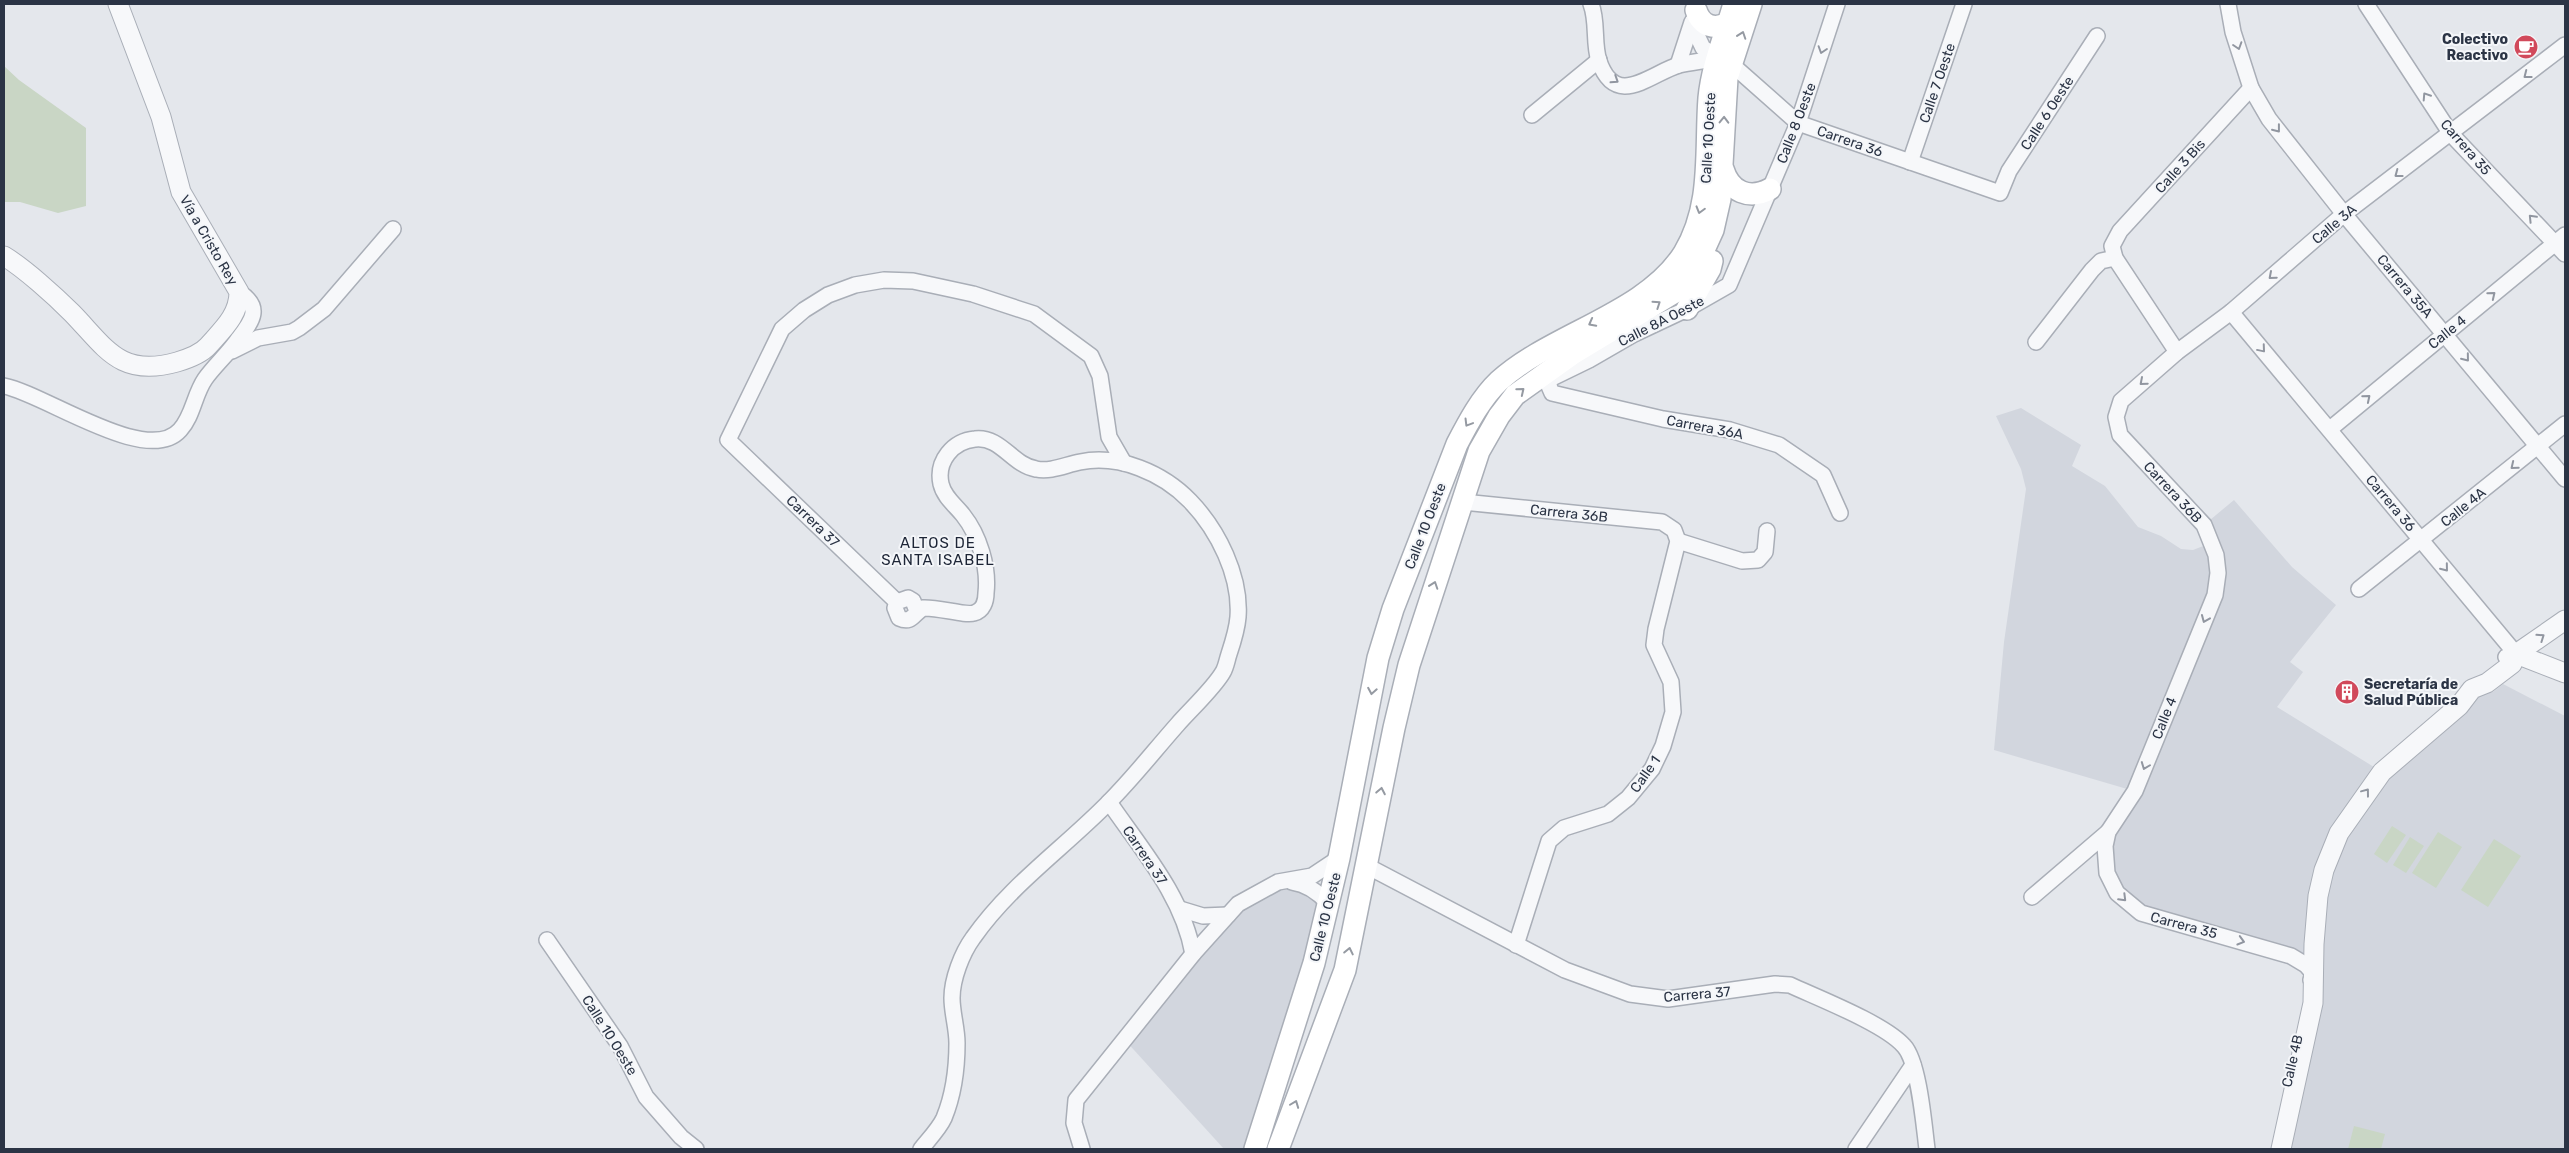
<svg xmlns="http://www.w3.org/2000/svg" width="2569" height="1153" font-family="Rubik,sans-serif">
<rect width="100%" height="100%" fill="#e4e7ec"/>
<!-- built -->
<g fill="#d2d6de">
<polygon points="2021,408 2081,445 2072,466 2105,486 2138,527 2161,536 2181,549 2193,550 2211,543 2204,525 2234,500 2292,567 2336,605 2290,662 2303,672 2277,707 2382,772 2478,685 2493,692 2503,684 2565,716 2565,1149 2281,1149 2313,1003 2306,965 2124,901 2105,846 2134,791 1994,750 2004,642 2026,489 2021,469 1996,416"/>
<polygon points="1294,882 1328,903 1255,1149 1224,1149 1124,1039 1228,914"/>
</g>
<!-- green -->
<g fill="#c9d6c5">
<polygon points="4,66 19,80 86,128 86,206 58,213 20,202 4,202"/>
<polygon points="2392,826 2406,835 2387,863 2374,854"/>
<polygon points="2438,832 2462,847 2436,888 2412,873"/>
<polygon points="2410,837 2424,846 2406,873 2393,865"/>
<polygon points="2494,839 2521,856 2488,907 2461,890"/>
<polygon points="2354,1126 2385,1134 2381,1149 2348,1149"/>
</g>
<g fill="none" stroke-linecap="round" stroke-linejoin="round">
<defs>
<g id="minor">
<path d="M1591,4C1598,22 1593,43 1599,61C1616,110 1651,73 1679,65C1691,62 1705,61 1717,58"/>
<polyline points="1837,4 1798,123 1729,285 1687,309 1634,334 1589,360 1550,379 1549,386 1552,393 1663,419 1730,430 1779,445 1823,475 1840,513"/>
<polyline points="2228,4 2233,32 2251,88 2269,119 2344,214 2565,479"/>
<polyline points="2366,4 2451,134 2565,254"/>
<polyline points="1696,10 1694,29 1703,48 1737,69 1798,123 2000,193 2009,171 2097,36"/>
<polyline points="1678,65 1692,22"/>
<polyline points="1532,115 1599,60"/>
<polyline points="1910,162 1964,4"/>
<polyline points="2231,312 2516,654 2506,657"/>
<polyline points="2036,342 2092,270 2101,261 2115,258"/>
<polyline points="232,351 258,338 292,332 299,328 324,309 393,229"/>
<polyline points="2177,352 2115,258 2112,246 2120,231 2251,88"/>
<path d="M4,386C45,394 147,467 180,430C193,416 194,395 205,379C215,365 229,353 239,338C253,320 262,307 239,292"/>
<polyline points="2330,429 2565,235"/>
<polyline points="1463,502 1662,522 1674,530 1678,541 1656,629 1654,645 1671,682 1673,712 1663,746 1652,769 1628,798 1608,814 1564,828 1549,841 1516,945"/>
<polyline points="1678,541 1742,561 1758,560 1765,552 1767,531"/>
<polyline points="2359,589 2565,424"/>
<polyline points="897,602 728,440 782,329 804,310 828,295 855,285 884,280 913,281 973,294 1034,314 1091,356 1100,376 1109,437 1124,463"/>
<path d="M917,611L913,601L908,598L897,602L895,608L899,618C912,624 913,614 923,608C938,607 965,616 974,613C983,611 986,601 986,593C989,567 979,535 963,515C955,505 944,497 941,484C936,461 953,441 975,439C1001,436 1012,465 1036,469C1051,472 1065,465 1080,462C1119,454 1163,473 1190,501C1218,530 1241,576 1238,617C1237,630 1233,642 1229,654C1227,660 1226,667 1223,672C1214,688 1189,711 1177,725C1154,751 1133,778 1109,802C1064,848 1010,885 973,938C962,953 952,979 952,998C952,1013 957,1028 957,1043C957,1067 953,1096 944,1118C939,1129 928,1140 921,1149"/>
<path d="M1109,802C1141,849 1183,896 1193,954"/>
<path d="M1367,866L1565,970L1630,994L1668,999L1775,984L1790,985C1818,998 1885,1024 1904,1046C1919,1062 1924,1126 1927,1149"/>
<path d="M1292,882C1307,884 1318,892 1328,903"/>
<polyline points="2032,897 2108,832"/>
<polyline points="1180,909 1203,916 1228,915"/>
<polyline points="547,940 620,1046 646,1097 681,1137 696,1149"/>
<polyline points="2311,980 2313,973 2306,965 2291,956 2141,913 2117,893 2107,873 2105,846 2108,832 2135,791 2215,595 2218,573 2216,555 2204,525 2120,435 2116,417 2121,401 2177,352 2231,312 2344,214 2565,45"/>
<polyline points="1082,1149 1074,1123 1076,1100 1193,954 1238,904 1278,882 1312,876 1339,858"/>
<polyline points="1856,1149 1913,1065"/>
</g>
<g id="tertiary">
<path d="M4,256C24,268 55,296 72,313C106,348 120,378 177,362C187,359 201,354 208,346C223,329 239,315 239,292L181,192L161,117L118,4"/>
<polyline points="2516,654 2565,673"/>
<polyline points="2281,1149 2313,1003 2314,944 2318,896 2324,870 2339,833 2382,772 2459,706 2472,689 2487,683 2512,664 2516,654 2565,620"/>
</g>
<g id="secondary">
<path d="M1696,10C1701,26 1715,31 1729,22"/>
<path d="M1723,169C1730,192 1749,200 1770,189"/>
<polyline points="1687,309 1710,269 1712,261"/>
<path d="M1255,1149L1314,963L1339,858L1378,658L1393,609L1457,444C1468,423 1481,398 1499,381C1552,333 1646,314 1684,253C1713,205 1705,151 1709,98C1712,66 1725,35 1734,4"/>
<polyline points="1278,1149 1345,970 1394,728 1409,665 1479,451 1499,416 1515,395 1574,353 1675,292 1698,263 1713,230 1720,199 1727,78 1751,4"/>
</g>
</defs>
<!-- minor casing -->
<use href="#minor" stroke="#a9aeb7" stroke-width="18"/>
<!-- tertiary casing -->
<use href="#tertiary" stroke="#a9aeb7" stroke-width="21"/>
<!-- secondary casing -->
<use href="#secondary" stroke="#a9aeb7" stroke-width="24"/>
<!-- minor -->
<use href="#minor" stroke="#f7f8fa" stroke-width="15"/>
<!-- tertiary -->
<use href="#tertiary" stroke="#f7f8fa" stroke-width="19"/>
<!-- secondary -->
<use href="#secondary" stroke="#fff" stroke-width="21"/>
</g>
<!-- one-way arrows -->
<defs><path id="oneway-chevron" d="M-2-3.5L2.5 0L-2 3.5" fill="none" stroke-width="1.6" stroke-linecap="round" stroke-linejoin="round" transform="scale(1.25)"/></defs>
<g stroke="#959aa2">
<use href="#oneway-chevron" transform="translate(1742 35) rotate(-71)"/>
<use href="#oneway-chevron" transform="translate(1724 120) rotate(-89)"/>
<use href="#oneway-chevron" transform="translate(1700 210) rotate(106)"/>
<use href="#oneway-chevron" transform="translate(1657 304) rotate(-34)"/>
<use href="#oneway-chevron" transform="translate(1592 323) rotate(152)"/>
<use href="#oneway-chevron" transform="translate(1521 391) rotate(-39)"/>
<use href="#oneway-chevron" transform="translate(1468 423) rotate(121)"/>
<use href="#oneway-chevron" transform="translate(1434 585) rotate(-71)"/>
<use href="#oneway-chevron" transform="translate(1372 691) rotate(100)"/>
<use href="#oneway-chevron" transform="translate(1381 791) rotate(-79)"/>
<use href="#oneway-chevron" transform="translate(1349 951) rotate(-78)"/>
<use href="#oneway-chevron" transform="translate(1295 1104) rotate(-69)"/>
</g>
<g stroke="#9196a0">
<use href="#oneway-chevron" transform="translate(2238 46) rotate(72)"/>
<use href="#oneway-chevron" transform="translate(1822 50) rotate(108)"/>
<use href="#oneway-chevron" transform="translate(2527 75) rotate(142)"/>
<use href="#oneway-chevron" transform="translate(1615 80) rotate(33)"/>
<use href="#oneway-chevron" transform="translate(2426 96) rotate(-123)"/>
<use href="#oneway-chevron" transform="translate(2277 129) rotate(52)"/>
<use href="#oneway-chevron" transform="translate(2398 174) rotate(143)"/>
<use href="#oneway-chevron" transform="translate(2532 218) rotate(-134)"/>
<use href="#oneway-chevron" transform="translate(2272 276) rotate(139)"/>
<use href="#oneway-chevron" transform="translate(2492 295) rotate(-39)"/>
<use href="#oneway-chevron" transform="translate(2262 349) rotate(50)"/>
<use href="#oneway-chevron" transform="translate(2466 358) rotate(51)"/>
<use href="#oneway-chevron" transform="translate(2143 382) rotate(139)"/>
<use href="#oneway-chevron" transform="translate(2367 398) rotate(-40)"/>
<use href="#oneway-chevron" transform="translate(2514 466) rotate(141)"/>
<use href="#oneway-chevron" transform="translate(2445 568) rotate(51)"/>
<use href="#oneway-chevron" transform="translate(2205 619) rotate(113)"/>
<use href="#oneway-chevron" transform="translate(2541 637) rotate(-35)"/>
<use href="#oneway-chevron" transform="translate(2145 766) rotate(111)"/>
<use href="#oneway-chevron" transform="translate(2366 792) rotate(-53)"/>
<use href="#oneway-chevron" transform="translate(2123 898) rotate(45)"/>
<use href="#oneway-chevron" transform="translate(2241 941) rotate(16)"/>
</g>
<!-- icons -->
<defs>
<symbol id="cafe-disc" viewBox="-11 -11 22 22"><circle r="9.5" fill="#d1495b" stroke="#f4f6f9"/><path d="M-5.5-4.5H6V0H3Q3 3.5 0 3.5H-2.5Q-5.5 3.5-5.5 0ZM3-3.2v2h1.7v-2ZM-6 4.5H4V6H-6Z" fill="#fff"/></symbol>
<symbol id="building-disc" viewBox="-11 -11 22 22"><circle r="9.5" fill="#d1495b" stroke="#f4f6f9"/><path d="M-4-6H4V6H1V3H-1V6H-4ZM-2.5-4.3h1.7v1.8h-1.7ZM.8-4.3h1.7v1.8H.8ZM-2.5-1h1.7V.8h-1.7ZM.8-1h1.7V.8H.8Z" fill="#fff"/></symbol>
</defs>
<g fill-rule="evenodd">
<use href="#cafe-disc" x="2512" y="33" width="28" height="28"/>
<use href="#building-disc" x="2333" y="678" width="28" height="28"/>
</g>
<g text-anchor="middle" stroke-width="4" stroke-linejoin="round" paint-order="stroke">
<!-- poi labels -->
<g font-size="14" font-weight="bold" fill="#2b3445" stroke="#f4f6f9" text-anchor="end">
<text x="2508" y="44">Colectivo<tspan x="2508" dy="16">Reactivo</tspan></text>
<text x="2364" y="689" text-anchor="start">Secretaría de<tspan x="2364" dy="16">Salud Pública</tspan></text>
</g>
<!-- street labels -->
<g font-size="14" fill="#2b3445" stroke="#f4f6f9">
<text transform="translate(1937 83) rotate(-71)" y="5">Calle 7 Oeste</text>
<text transform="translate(2047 113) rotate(-57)" y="5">Calle 6 Oeste</text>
<text transform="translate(1796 123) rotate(-69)" y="5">Calle 8 Oeste</text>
<text transform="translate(1708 138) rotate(-87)" y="5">Calle 10 Oeste</text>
<text transform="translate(1850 141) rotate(19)" y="5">Carrera 36</text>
<text transform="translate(2466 147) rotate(49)" y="5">Carrera 35</text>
<text transform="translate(2180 166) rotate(-48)" y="5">Calle 3 Bis</text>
<text transform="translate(2334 224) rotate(-40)" y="5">Calle 3A</text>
<text transform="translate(209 240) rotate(60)" y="5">Vía a Cristo Rey</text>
<text transform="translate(2405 286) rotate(50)" y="5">Carrera 35A</text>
<text transform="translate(1661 321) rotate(-27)" y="5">Calle 8A Oeste</text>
<text transform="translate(2447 332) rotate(-39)" y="5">Calle 4</text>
<text transform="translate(1705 427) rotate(11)" y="5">Carrera 36A</text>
<text transform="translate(2173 492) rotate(47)" y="5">Carrera 36B</text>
<text transform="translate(2391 503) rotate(50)" y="5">Carrera 36</text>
<text transform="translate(2463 507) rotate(-39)" y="5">Calle 4A</text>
<text transform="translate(1569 513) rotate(6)" y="5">Carrera 36B</text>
<text transform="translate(813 521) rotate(44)" y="5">Carrera 37</text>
<text transform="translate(1425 526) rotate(-69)" y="5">Calle 10 Oeste</text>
<text transform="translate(2164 718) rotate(-68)" y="5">Calle 4</text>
<text transform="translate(1645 774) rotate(-55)" y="5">Calle 1</text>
<text transform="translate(1145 855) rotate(56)" y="5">Carrera 37</text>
<text transform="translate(1325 917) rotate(-76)" y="5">Calle 10 Oeste</text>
<text transform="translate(2184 925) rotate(15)" y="5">Carrera 35</text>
<text transform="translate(1697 994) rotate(-5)" y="5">Carrera 37</text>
<text transform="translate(610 1035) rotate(58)" y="5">Calle 10 Oeste</text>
<text transform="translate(2292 1061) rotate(-77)" y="5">Calle 4B</text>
</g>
<!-- neighbourhood labels -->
<g font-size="15" letter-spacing="1" fill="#1d2536" stroke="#f4f6f9">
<text x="938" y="548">ALTOS DE<tspan x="938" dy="17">SANTA ISABEL</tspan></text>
</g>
</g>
<!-- border -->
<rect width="2569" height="1153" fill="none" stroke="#2b3445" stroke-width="10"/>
</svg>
